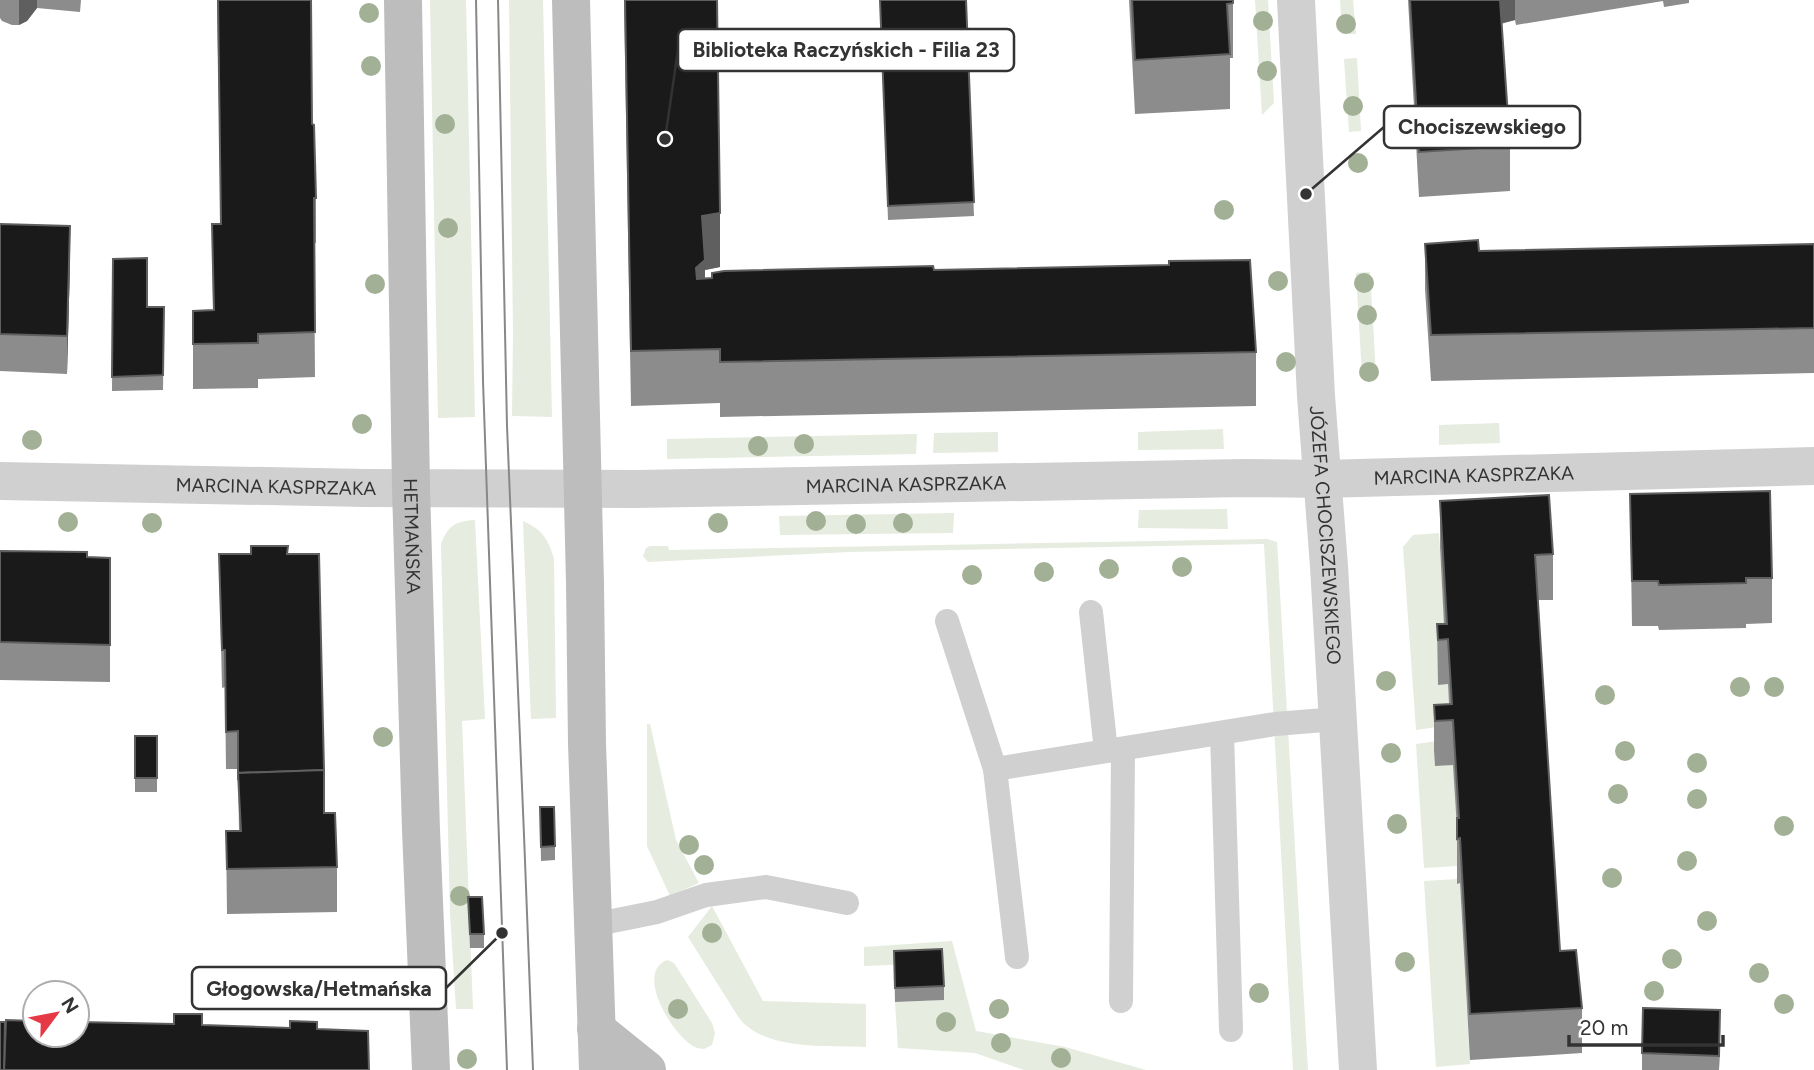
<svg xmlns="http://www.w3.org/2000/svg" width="1814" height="1070" font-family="Figtree,sans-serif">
<rect width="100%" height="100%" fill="#fff"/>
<!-- green -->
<g fill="#e6ecdf">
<polygon points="430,0 466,0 475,417 438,418"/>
<polygon points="509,0 543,0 552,417 512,416 513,334"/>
<polygon points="1255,0 1268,0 1274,103 1262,115"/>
<polygon points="1340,0 1353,0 1356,34 1342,34"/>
<polygon points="1357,58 1361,131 1349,132 1344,59"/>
<polygon points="1370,272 1376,375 1362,376 1356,273"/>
<polygon points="1499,423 1500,443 1439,445 1439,425"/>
<polygon points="1223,429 1224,449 1138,450 1138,432"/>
<polygon points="998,432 998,452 933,453 934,433"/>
<polygon points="917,434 916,454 667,459 667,439"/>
<polygon points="1227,509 1228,529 1138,528 1139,510"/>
<polygon points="954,513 953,533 780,535 779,516"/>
<path d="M475,520L485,719L462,721L473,1009H456L450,913L441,544C448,526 455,521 475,520Z"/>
<path d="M523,521C543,530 548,539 554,559L556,718L531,719Z"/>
<polygon points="1439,533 1447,669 1438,684 1448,684 1450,725 1416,730 1403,547 1413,535"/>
<polygon points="1267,539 1277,542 1308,1070 1293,1070 1264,544 849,552 648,562 643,556 646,548 650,546 668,546 669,550"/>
<polygon points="647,724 650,724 676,840 699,883 670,896 647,846"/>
<polygon points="1452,739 1459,863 1457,864 1457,866 1424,868 1416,744"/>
<polygon points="1457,879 1457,883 1460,883 1470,1064 1436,1067 1424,881"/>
<path d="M712,906L763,1001L866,1004V1047C827,1045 765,1051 739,1018L688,937Z"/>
<polygon points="952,941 976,1031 1065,1047 1146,1070 1024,1070 975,1053 898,1048 895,1002 944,1000 942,963 864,966 864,947"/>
<path d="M667,960L674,963L712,1023L715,1033L712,1045L704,1049C701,1049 696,1048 693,1046C673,1035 634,973 667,960Z"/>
</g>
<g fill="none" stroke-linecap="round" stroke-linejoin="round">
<!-- lane -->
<g stroke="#d0d0d0" stroke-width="24">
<polyline points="1091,612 1106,751"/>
<polyline points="947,621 995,769 1275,724 1337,719"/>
<polyline points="1222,733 1231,1030"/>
<polyline points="995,769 1017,957"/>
<polyline points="593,925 657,912 706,895 766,887 847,903"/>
<polyline points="1121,1001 1123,749"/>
</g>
<!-- street -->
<g stroke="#d0d0d0" stroke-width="38">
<path id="s1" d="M1296,0L1316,396L1329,566L1358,1070"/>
<path id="s2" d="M0,481L366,488L636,489L1245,478L1322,479L1814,466"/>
</g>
<!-- secondary -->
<g stroke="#bdbdbd" stroke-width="38">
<path id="s3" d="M403,0L411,488L421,830L431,1070"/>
<polyline points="571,0 585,583 587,743 598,1070"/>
<polyline points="596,1029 647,1070"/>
</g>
<!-- tram -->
<g stroke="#888" stroke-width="2">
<polyline points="476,0 483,381 507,1070"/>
<polyline points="498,0 507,426 524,835 533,1070"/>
</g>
</g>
<!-- trees -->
<g fill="#a2b095">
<circle cx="369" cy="13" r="10"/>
<circle cx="1263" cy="21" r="10"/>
<circle cx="1346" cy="24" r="10"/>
<circle cx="371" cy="66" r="10"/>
<circle cx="1267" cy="71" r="10"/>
<circle cx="1353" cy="106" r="10"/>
<circle cx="445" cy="124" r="10"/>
<circle cx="1358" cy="163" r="10"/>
<circle cx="1224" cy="210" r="10"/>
<circle cx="448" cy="228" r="10"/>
<circle cx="1278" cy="281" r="10"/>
<circle cx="1364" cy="283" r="10"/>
<circle cx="375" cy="284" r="10"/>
<circle cx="1367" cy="315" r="10"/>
<circle cx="1286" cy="362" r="10"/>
<circle cx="1369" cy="372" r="10"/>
<circle cx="362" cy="424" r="10"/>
<circle cx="32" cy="440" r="10"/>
<circle cx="804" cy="444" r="10"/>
<circle cx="758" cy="446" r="10"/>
<circle cx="816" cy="521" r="10"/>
<circle cx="68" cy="522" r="10"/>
<circle cx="152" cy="523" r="10"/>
<circle cx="718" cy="523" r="10"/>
<circle cx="903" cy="523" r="10"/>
<circle cx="856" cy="524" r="10"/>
<circle cx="1182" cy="567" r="10"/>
<circle cx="1109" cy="569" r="10"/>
<circle cx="1044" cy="572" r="10"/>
<circle cx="972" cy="575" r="10"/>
<circle cx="1386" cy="681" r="10"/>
<circle cx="1740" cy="687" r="10"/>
<circle cx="1774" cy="687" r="10"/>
<circle cx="1605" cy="695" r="10"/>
<circle cx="383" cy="737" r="10"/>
<circle cx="1625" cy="751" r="10"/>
<circle cx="1391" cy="753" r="10"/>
<circle cx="1697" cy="763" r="10"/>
<circle cx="1618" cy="794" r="10"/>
<circle cx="1697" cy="799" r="10"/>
<circle cx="1397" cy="824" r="10"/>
<circle cx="1784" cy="826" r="10"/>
<circle cx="689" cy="845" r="10"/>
<circle cx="1687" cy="861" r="10"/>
<circle cx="704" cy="865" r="10"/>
<circle cx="1612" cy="878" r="10"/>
<circle cx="460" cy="896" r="10"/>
<circle cx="1707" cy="921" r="10"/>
<circle cx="712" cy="933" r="10"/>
<circle cx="1672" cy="959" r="10"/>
<circle cx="1405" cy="962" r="10"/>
<circle cx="1759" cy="973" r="10"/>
<circle cx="1654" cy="991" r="10"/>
<circle cx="1259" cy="993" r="10"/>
<circle cx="1784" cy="1004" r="10"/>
<circle cx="678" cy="1009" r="10"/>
<circle cx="999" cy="1009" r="10"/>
<circle cx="946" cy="1022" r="10"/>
<circle cx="1001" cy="1043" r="10"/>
<circle cx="1061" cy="1058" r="10"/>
<circle cx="467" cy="1059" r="10"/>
</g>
<!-- wall -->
<g fill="#8c8c8c">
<polygon points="0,0 81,0 80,12 37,8 27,21 19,25 12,25 2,21 0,18"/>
<polygon points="217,0 312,0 312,124 316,198 316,243 314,243 315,377 258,379 258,388 193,389 193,311 213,310 212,224 221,224"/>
<polygon points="624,0 717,0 720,267 705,270 705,278 934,270 1256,352 1256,406 720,417 720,403 631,406"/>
<polygon points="880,0 966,0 974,216 888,220"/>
<polygon points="1129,0 1233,0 1233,58 1230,58 1230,109 1135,114"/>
<polygon points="1408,0 1689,0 1689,3 1664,7 1663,1 1516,25 1515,20 1501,24 1510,146 1510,191 1419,197"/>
<polygon points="0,224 70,263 67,374 0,371"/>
<polygon points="1425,244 1479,251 1814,244 1814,373 1431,381 1425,289"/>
<polygon points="113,259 147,307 164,307 163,390 112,391"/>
<polygon points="1630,494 1772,578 1772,623 1746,624 1746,628 1659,630 1658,626 1632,626"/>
<polygon points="1440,501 1553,554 1553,600 1538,600 1560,951 1582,1008 1582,1053 1470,1060 1460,883 1457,884 1457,829 1453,765 1435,766 1434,750 1434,705 1449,704 1448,684 1438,685 1437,624 1444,624 1440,547"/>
<polygon points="0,551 110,558 110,682 0,680"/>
<polygon points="219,554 288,554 324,813 337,867 337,912 227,914 226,831 239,831 238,769 226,769 225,687 222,688"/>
<rect x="135" y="736" width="22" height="56"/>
<polygon points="540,807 555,846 555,860 541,861"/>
<polygon points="468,897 484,934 484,948 470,948"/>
<polygon points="894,951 944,986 944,1000 895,1002"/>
<polygon points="1720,1037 1719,1070 1642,1070 1642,1053"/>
</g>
<!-- shaded-wall -->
<g fill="#5f5f5f">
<polygon points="19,0 37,0 37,8 27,21 19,25"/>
<polygon points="1498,0 1515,0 1515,20 1498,24"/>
<polygon points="720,213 720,267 705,270 705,315 696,323 696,268 702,216"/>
<polygon points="70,226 70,263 67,374 67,336"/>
<polygon points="1720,1010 1720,1037 1719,1070 1719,1056"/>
</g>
<!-- building -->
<g fill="#1a1a1a" stroke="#5f5f5f" stroke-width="2">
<polygon points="218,0 311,0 312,124 314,125 316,198 314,198 315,332 258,334 258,343 193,344 193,311 214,310 212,224 221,224"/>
<polygon points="625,0 717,0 720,213 702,216 705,260 696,268 697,279 712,278 712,273 724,271 933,266 934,270 1169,265 1169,261 1250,260 1256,352 720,362 720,349 631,351"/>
<polygon points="880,0 966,0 974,202 888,206"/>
<polygon points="1132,0 1233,0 1233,3 1227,4 1230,54 1135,60"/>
<polygon points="1410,0 1500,0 1510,146 1419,152"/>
<polygon points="0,224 70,226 67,336 0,334"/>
<polygon points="1478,240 1479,251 1814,244 1814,328 1431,335 1425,244"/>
<polygon points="147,258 147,307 164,307 163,375 112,377 113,259"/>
<polygon points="1770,491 1772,578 1746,578 1746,583 1659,585 1658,581 1632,581 1630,494"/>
<polygon points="1549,495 1553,554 1535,555 1560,951 1576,950 1582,1008 1470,1014 1460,838 1457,839 1457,818 1459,818 1453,720 1435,721 1434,705 1452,704 1448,639 1438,640 1437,624 1447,624 1440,501"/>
<polygon points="251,546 288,546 287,554 319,554 324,770 238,773 238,780 238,731 226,732 225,650 222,650 219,554 251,554"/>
<polygon points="0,551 87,552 87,557 110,558 110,645 0,642"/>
<rect x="135" y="736" width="22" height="42"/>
<polygon points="324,770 324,813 335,813 337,867 227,869 226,831 241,831 238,773"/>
<polygon points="540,807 554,807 555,846 541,847"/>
<polygon points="468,897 482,897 484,934 470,934"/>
<polygon points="942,949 944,986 895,988 894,951"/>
<polygon points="1643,1008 1720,1010 1719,1056 1642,1053"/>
<polygon points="77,1014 80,1015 80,1022 174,1024 174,1014 202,1014 202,1025 290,1028 290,1021 317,1022 317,1029 368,1031 369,1070 4,1070 6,1020 35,1021 35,1035 77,1035"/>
<polygon points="0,1022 5,1022 4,1070 0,1070"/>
</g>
<g text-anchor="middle" stroke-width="7" stroke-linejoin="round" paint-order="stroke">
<!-- street labels -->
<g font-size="19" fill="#333" stroke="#fff">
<text dy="7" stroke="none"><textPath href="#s2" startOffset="1474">MARCINA KASPRZAKA</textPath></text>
<text dy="7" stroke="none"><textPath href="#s2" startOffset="906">MARCINA KASPRZAKA</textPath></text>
<text dy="7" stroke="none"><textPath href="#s2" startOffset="276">MARCINA KASPRZAKA</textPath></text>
<text dy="7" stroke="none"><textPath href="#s3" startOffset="536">HETMAŃSKA</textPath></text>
<text dy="7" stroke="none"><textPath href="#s1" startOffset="536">JÓZEFA CHOCISZEWSKIEGO</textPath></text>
</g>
</g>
<!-- callouts -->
<path fill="none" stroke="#333" stroke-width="2.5" d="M665 139L678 50M1306 194L1384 127M502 933L446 988"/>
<g fill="#333" stroke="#fff" stroke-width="2.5">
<circle cx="665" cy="139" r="7"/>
<circle cx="1306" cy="194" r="7"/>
<circle cx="502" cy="933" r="7"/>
</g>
<g fill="#fff" stroke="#333" stroke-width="2.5">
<rect x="678" y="29" width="336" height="42" rx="7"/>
<rect x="1384" y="106" width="196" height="42" rx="7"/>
<rect x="192" y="967" width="254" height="42" rx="7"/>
</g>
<g font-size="21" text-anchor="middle" font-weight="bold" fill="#333">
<text x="846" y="57">Biblioteka Raczyńskich - Filia 23</text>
<text x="1482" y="134">Chociszewskiego</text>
<text x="319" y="996">Głogowska/Hetmańska</text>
</g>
<!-- north arrow -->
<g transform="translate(56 1014) rotate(58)"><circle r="33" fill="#ffffff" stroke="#adadad" stroke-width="2"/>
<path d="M0-5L12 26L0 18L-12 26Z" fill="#e63946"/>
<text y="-10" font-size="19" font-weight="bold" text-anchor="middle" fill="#333333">N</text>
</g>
<!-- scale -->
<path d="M1569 1035v10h154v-10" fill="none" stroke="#333333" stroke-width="3.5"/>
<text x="1580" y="1035" font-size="21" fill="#333333" stroke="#ffffff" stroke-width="5" paint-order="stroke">20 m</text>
</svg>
